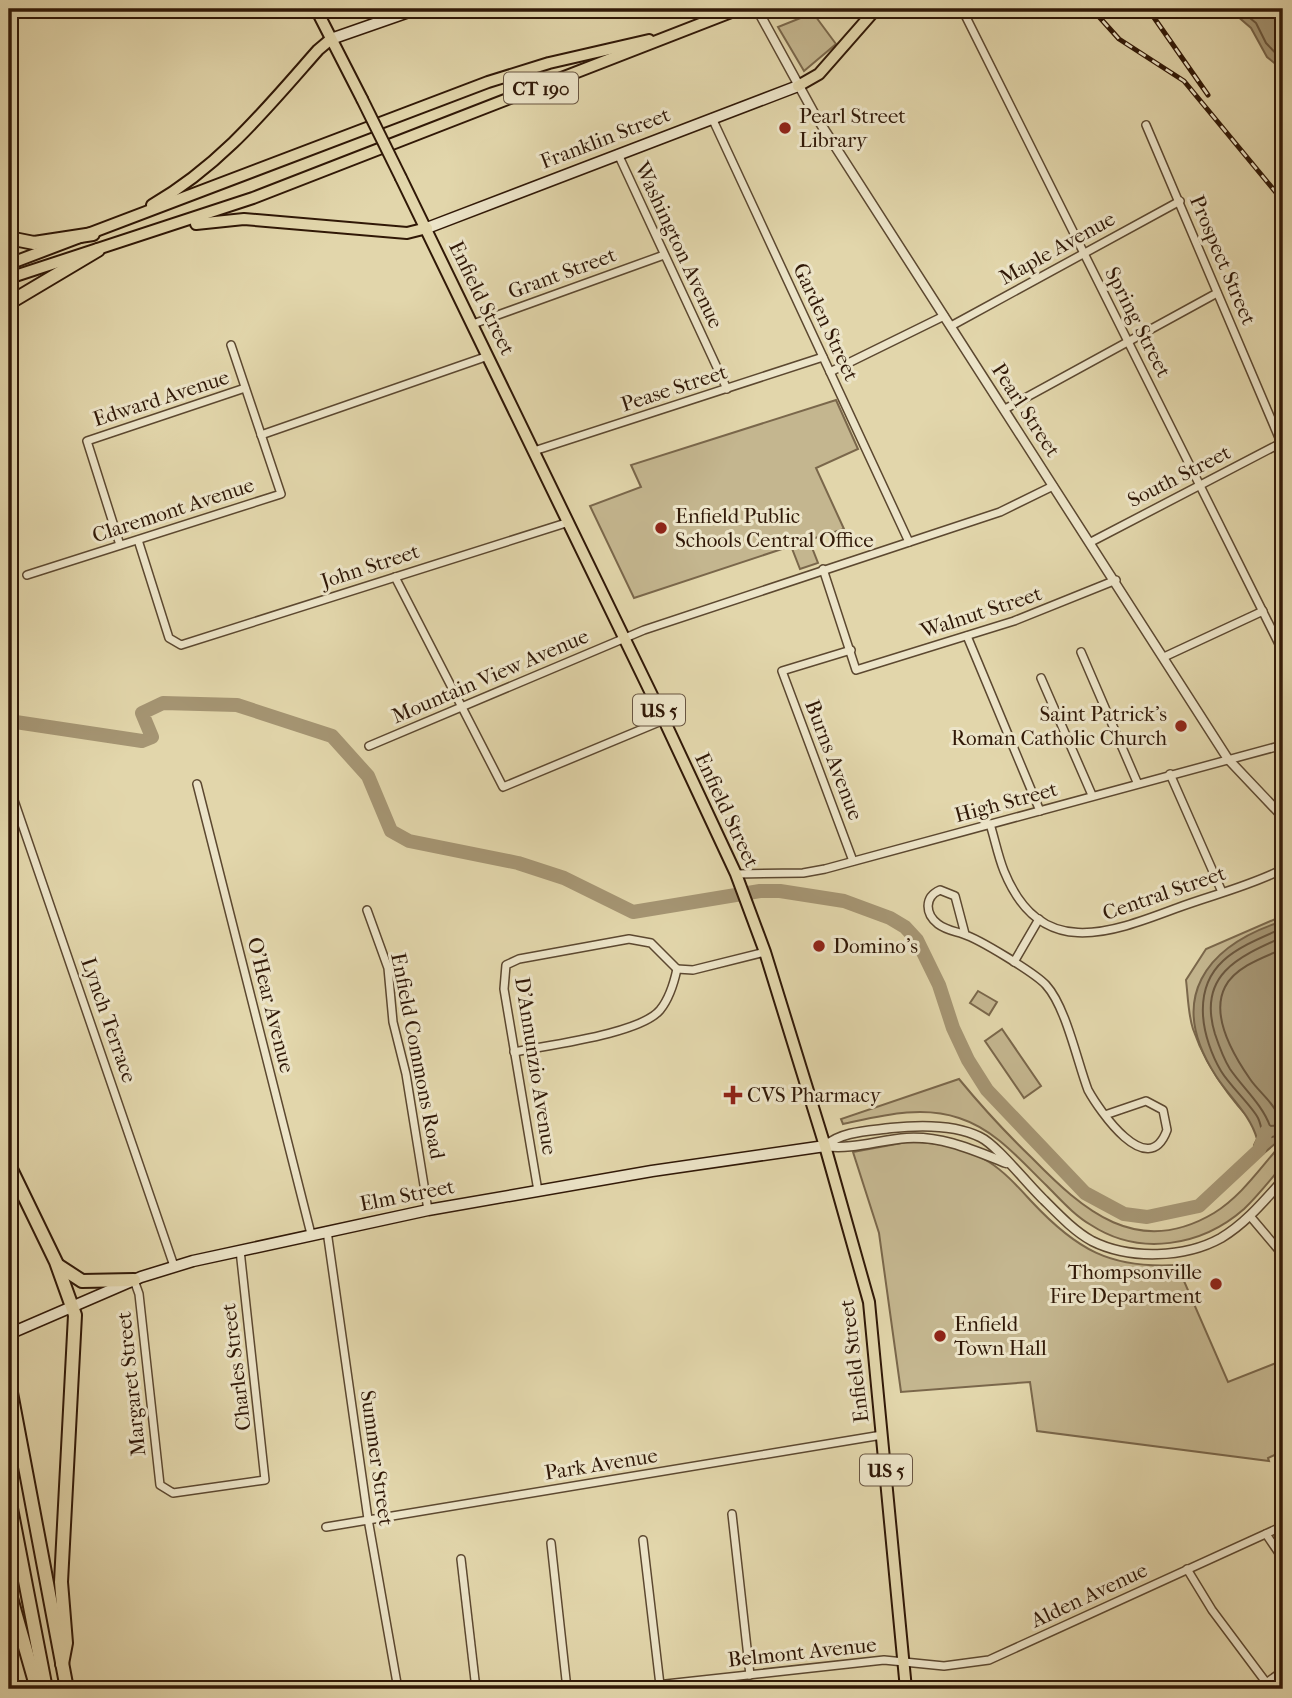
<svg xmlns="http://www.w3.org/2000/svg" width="1292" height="1698" font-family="'IM FELL French Canon',serif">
<rect width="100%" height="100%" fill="#e2d6ab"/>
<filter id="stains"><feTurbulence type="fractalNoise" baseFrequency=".00286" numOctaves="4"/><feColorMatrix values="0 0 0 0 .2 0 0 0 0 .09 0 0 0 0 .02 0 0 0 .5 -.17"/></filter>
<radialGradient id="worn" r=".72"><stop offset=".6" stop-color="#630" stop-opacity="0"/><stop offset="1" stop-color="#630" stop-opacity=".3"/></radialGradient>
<!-- green -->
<g fill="#c4b68f" stroke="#7a674b" stroke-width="2">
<polygon points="813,13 836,44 804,71 778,27"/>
<polygon points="836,400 858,449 816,468 844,529 809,540 818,563 800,569 791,546 634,598 590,506 641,487 631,465"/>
<path d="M1280,917L1283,918V1165C1270,1180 1258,1196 1244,1209C1202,1246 1140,1257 1091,1225C1074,1215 1061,1200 1047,1186C1020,1160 996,1130 959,1118C921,1105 881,1116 843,1124L841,1119L959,1079C982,1107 1006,1133 1032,1158C1083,1210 1137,1259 1214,1213C1240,1197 1258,1171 1278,1148C1243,1115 1209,1076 1193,1029C1188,1014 1188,996 1186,980L1206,949Z"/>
<polygon points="978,991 997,1002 989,1015 970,1003"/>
<polygon points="1002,1029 1041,1086 1024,1098 985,1041"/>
<path d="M907,1142C936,1142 964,1146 989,1162C1005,1172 1019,1188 1032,1202C1076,1249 1110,1269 1177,1265L1228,1382L1276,1363L1283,1377V1451L1268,1458L1269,1461L1037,1431L1030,1382L901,1392L879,1233L853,1152Z"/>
</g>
<!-- water -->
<g fill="#a59573" stroke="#766348" stroke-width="2">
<polygon points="1229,9 1283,9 1283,70 1267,57 1251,28"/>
<path d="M1283,921V1137L1263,1154L1254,1145L1257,1139C1250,1114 1230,1098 1216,1076C1166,999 1205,946 1283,921Z"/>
</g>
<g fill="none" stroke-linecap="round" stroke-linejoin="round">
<!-- shore -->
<g stroke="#6a563d" stroke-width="2">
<polyline points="1239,9 1256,23 1266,43 1283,61"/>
<path d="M1283,928C1240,947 1200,961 1203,1015C1204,1034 1212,1056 1221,1071C1230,1086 1252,1106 1258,1118C1261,1124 1262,1133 1264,1139L1283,1134"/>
<path d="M1283,937C1238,957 1197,975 1215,1034C1219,1046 1223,1058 1230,1069C1243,1088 1262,1104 1270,1126L1283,1125"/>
<path d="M1283,949C1264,957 1235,967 1225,987C1210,1016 1234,1056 1250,1079C1258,1091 1271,1100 1277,1113L1283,1114"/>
</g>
<!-- river -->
<polyline stroke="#a59573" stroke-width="14" points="9,721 142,741 152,737 142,713 163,703 237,705 332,736 368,776 391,831 409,841 518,863 564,878 633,912 760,891 780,891 844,901 890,918 905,927 917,940 939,985 953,1028 968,1060 987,1090 1085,1193 1124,1214 1147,1217 1199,1206 1259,1150 1266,1132"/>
<defs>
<g id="minor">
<polyline points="962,9 1283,652"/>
<polyline points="712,118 909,542"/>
<polyline points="1146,125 1283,447"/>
<polyline points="618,154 727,389"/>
<polyline points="473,324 664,255"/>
<polyline points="951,326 1180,201"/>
<polyline points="830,372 944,316"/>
<polyline points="1005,409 1217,293"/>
<polyline points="261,435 488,356"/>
<polyline points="534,451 823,357"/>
<polyline points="138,540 169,638 181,645 569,522"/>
<polyline points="1091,542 1283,442"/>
<polyline points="120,545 87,441 245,388"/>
<polyline points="823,569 856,670 1014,621 1116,580"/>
<polyline points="27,575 281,494 231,345"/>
<polyline points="395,577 503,787 664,720"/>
<polyline points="967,636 1040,811"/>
<polyline points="851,650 782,671 853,861"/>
<polyline points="1081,652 1137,782"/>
<polyline points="1164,657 1263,611"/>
<polyline points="1041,678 1092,795"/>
<polyline points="369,746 644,630 1000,512 1053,486"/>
<polyline points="1170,774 1222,892"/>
<polyline points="197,784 311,1234"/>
<polyline points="9,786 174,1266"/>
<path d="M990,824C995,840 998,856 1004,871C1040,960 1108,934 1177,908C1212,895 1250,886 1283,869"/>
<polyline points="736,874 803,873 825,869 1283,745"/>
<polyline points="367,910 388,968 393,1022 406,1074 428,1210"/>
<path d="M965,934L955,896L940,890C924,897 925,914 938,924C946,930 954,931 963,934C979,939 1035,973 1046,985C1066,1007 1077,1061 1088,1090C1099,1110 1148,1182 1167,1130L1163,1110L1146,1101L1105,1115"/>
<polyline points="1014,962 1039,919"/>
<polyline points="677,969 693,970 765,952"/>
<path d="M514,1052C548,1045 640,1034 660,1010C669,999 674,983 677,969"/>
<polyline points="538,1191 504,989 506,965 519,959 629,939 651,943 677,969"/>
<polyline points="1250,1216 1283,1255"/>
<polyline points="327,1231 368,1519 398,1689"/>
<polyline points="134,1280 139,1294 160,1485 173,1493 265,1480 240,1250"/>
<polyline points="732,1514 750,1675"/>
<polyline points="326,1527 882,1435"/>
<polyline points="1266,1534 1283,1559"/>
<polyline points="643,1540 660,1685"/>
<polyline points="551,1543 567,1689"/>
<polyline points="461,1559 476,1689"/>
<polyline points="1187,1569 1212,1610 1271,1689"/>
<polyline points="1266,1683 1283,1671"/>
<polyline points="620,1689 884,1660 944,1666 989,1660 1283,1526"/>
</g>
<g id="tertiary">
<polyline points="757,9 815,115 1228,759 1283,817"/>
<path d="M825,1146C842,1131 869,1131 891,1128C919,1125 954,1124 980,1137C997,1145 1027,1184 1044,1200C1058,1214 1074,1231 1092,1241C1130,1260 1185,1258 1221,1238C1246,1223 1264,1201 1283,1180"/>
<path d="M825,1146C852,1150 879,1140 907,1138C943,1136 973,1150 1006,1163"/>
</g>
<g id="secondary">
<polyline points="331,39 417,9"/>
<polyline points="427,228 798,86"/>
<polyline points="9,1334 141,1277 193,1261 428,1210 652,1171 825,1146"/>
</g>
<g id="primary">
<polyline points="316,9 362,99"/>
<polyline points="798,86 819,74 876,9"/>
<polyline points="401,178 664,720 736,874 765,952 825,1146 869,1302 906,1689"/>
<path d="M152,205C221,165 266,109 318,50L331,39"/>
<polyline points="196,224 244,219 407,233 427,228"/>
<polyline points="9,264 488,82 549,63 649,40"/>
<polyline points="9,278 253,198 739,9"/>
</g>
<g id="motorway">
<polyline points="9,238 34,243 93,234"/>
<polyline points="9,303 98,250"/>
<polyline points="9,1165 56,1262 75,1315 61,1582 66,1643 62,1664"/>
<polyline points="59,1266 82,1281 134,1280"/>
<polyline points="9,1382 67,1689"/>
<polyline points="9,1498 46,1689"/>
<polyline points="9,1591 37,1689"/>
</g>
</defs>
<!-- minor casing -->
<use href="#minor" stroke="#5c4830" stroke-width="10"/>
<!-- tertiary casing -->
<use href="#tertiary" stroke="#5c4830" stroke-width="11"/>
<!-- secondary casing -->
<use href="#secondary" stroke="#301807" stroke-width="13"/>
<!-- primary casing -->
<use href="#primary" stroke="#301807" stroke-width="14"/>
<!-- motorway casing -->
<use href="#motorway" stroke="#301807" stroke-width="16"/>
<!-- minor -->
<use href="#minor" stroke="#ece4c8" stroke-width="7"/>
<!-- tertiary -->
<use href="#tertiary" stroke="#ece4c8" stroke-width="8"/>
<!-- secondary -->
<use href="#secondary" stroke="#ece4c8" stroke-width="10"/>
<!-- primary -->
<use href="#primary" stroke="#e2d6ab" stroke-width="10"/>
<!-- motorway -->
<use href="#motorway" stroke="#e2d6ab" stroke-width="12"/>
<defs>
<g id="rail">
<polyline points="1092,9 1119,39 1184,81 1283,201"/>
<polyline points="1148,9 1208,95"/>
</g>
</defs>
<!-- rail casing -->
<use href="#rail" stroke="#301807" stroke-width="5"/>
<!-- rail -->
<use href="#rail" stroke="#ece4c8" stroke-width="2.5" stroke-dasharray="8" stroke-linecap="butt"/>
<defs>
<polyline id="primary-bridge" points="362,99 401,178"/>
</defs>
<!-- primary-bridge casing -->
<use href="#primary-bridge" stroke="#301807" stroke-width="14" stroke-linecap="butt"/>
<!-- primary-bridge -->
<use href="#primary-bridge" stroke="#e2d6ab" stroke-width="10"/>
</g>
<!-- markers -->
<g fill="#8f2418" stroke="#ece4c8" stroke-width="2.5">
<circle cx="785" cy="128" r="7"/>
<circle cx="661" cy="528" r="7"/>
<circle cx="1181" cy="726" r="7"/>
<circle cx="819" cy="946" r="7"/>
<path d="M729.5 1084.5h7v7h7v7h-7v7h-7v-7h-7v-7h7z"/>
<circle cx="1216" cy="1284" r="7"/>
<circle cx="940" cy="1336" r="7"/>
</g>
<g text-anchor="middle" stroke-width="6" stroke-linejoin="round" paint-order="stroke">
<!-- shield labels -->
<g fill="#ece4c8" stroke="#685541" stroke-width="2">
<rect x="504" y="72.5" width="74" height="31" rx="5"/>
<rect x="633" y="694.5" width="52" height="31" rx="5"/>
<rect x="860" y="1454.5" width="52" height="31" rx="5"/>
</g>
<g font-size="19" font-weight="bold" fill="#301807">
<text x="541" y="95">CT 190</text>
<text x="659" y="717">US 5</text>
<text x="886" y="1477">US 5</text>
</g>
<!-- poi labels -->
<g font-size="21" fill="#301807" stroke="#ece4c8" text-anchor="start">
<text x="799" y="123">Pearl Street<tspan x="799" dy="24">Library</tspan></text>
<text x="675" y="523">Enfield Public<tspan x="675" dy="24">Schools Central Office</tspan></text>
<text x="1167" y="721" text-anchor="end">Saint Patrick's<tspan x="1167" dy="24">Roman Catholic Church</tspan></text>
<text x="833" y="953">Domino's</text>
<text x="747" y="1102">CVS Pharmacy</text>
<text x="1202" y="1279" text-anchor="end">Thompsonville<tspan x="1202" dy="24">Fire Department</tspan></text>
<text x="954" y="1331">Enfield<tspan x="954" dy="24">Town Hall</tspan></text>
</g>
<!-- street labels -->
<g font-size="21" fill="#301807" stroke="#ece4c8">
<text transform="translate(605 138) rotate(-21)" y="7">Franklin Street</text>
<text transform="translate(679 245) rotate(65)" y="7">Washington Avenue</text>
<text transform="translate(1057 248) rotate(-29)" y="7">Maple Avenue</text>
<text transform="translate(1223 260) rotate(67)" y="7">Prospect Street</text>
<text transform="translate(562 273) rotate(-20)" y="7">Grant Street</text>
<text transform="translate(482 298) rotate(64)" y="7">Enfield Street</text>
<text transform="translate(826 322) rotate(65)" y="7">Garden Street</text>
<text transform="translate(1138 322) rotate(63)" y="7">Spring Street</text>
<text transform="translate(674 388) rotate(-18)" y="7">Pease Street</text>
<text transform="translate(161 398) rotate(-18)" y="7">Edward Avenue</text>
<text transform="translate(1026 410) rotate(57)" y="7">Pearl Street</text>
<text transform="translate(1179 476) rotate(-27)" y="7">South Street</text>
<text transform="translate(173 510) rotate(-18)" y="7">Claremont Avenue</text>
<text transform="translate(370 566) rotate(-18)" y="7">John Street</text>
<text transform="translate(981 612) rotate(-18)" y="7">Walnut Street</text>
<text transform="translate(490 676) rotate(-23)" y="7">Mountain View Avenue</text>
<text transform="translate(834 760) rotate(69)" y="7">Burns Avenue</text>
<text transform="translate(1006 802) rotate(-15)" y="7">High Street</text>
<text transform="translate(727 810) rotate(65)" y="7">Enfield Street</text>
<text transform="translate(1164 893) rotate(-19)" y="7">Central Street</text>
<text transform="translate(271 1005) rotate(76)" y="7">O'Hear Avenue</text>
<text transform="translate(109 1020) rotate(71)" y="7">Lynch Terrace</text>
<text transform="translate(418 1056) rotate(79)" y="7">Enfield Commons Road</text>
<text transform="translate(536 1066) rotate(81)" y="7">D'Annunzio Avenue</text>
<text transform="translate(407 1195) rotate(-11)" y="7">Elm Street</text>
<text transform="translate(854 1361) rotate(-97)" y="7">Enfield Street</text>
<text transform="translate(236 1367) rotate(-97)" y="7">Charles Street</text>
<text transform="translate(131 1384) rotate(-96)" y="7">Margaret Street</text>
<text transform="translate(377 1458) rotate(82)" y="7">Summer Street</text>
<text transform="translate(601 1464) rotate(-9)" y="7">Park Avenue</text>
<text transform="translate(1089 1595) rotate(-25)" y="7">Alden Avenue</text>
<text transform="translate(802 1652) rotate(-6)" y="7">Belmont Avenue</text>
</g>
</g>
<!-- margin -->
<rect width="1292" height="1698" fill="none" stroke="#e2d6ab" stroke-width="35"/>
<rect x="10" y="10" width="1271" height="1677" fill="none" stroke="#301807" stroke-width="3.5"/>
<rect x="18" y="18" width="1257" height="1663" fill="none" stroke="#301807" stroke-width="2"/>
<rect width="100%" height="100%" filter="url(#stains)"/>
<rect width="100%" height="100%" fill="url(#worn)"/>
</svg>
